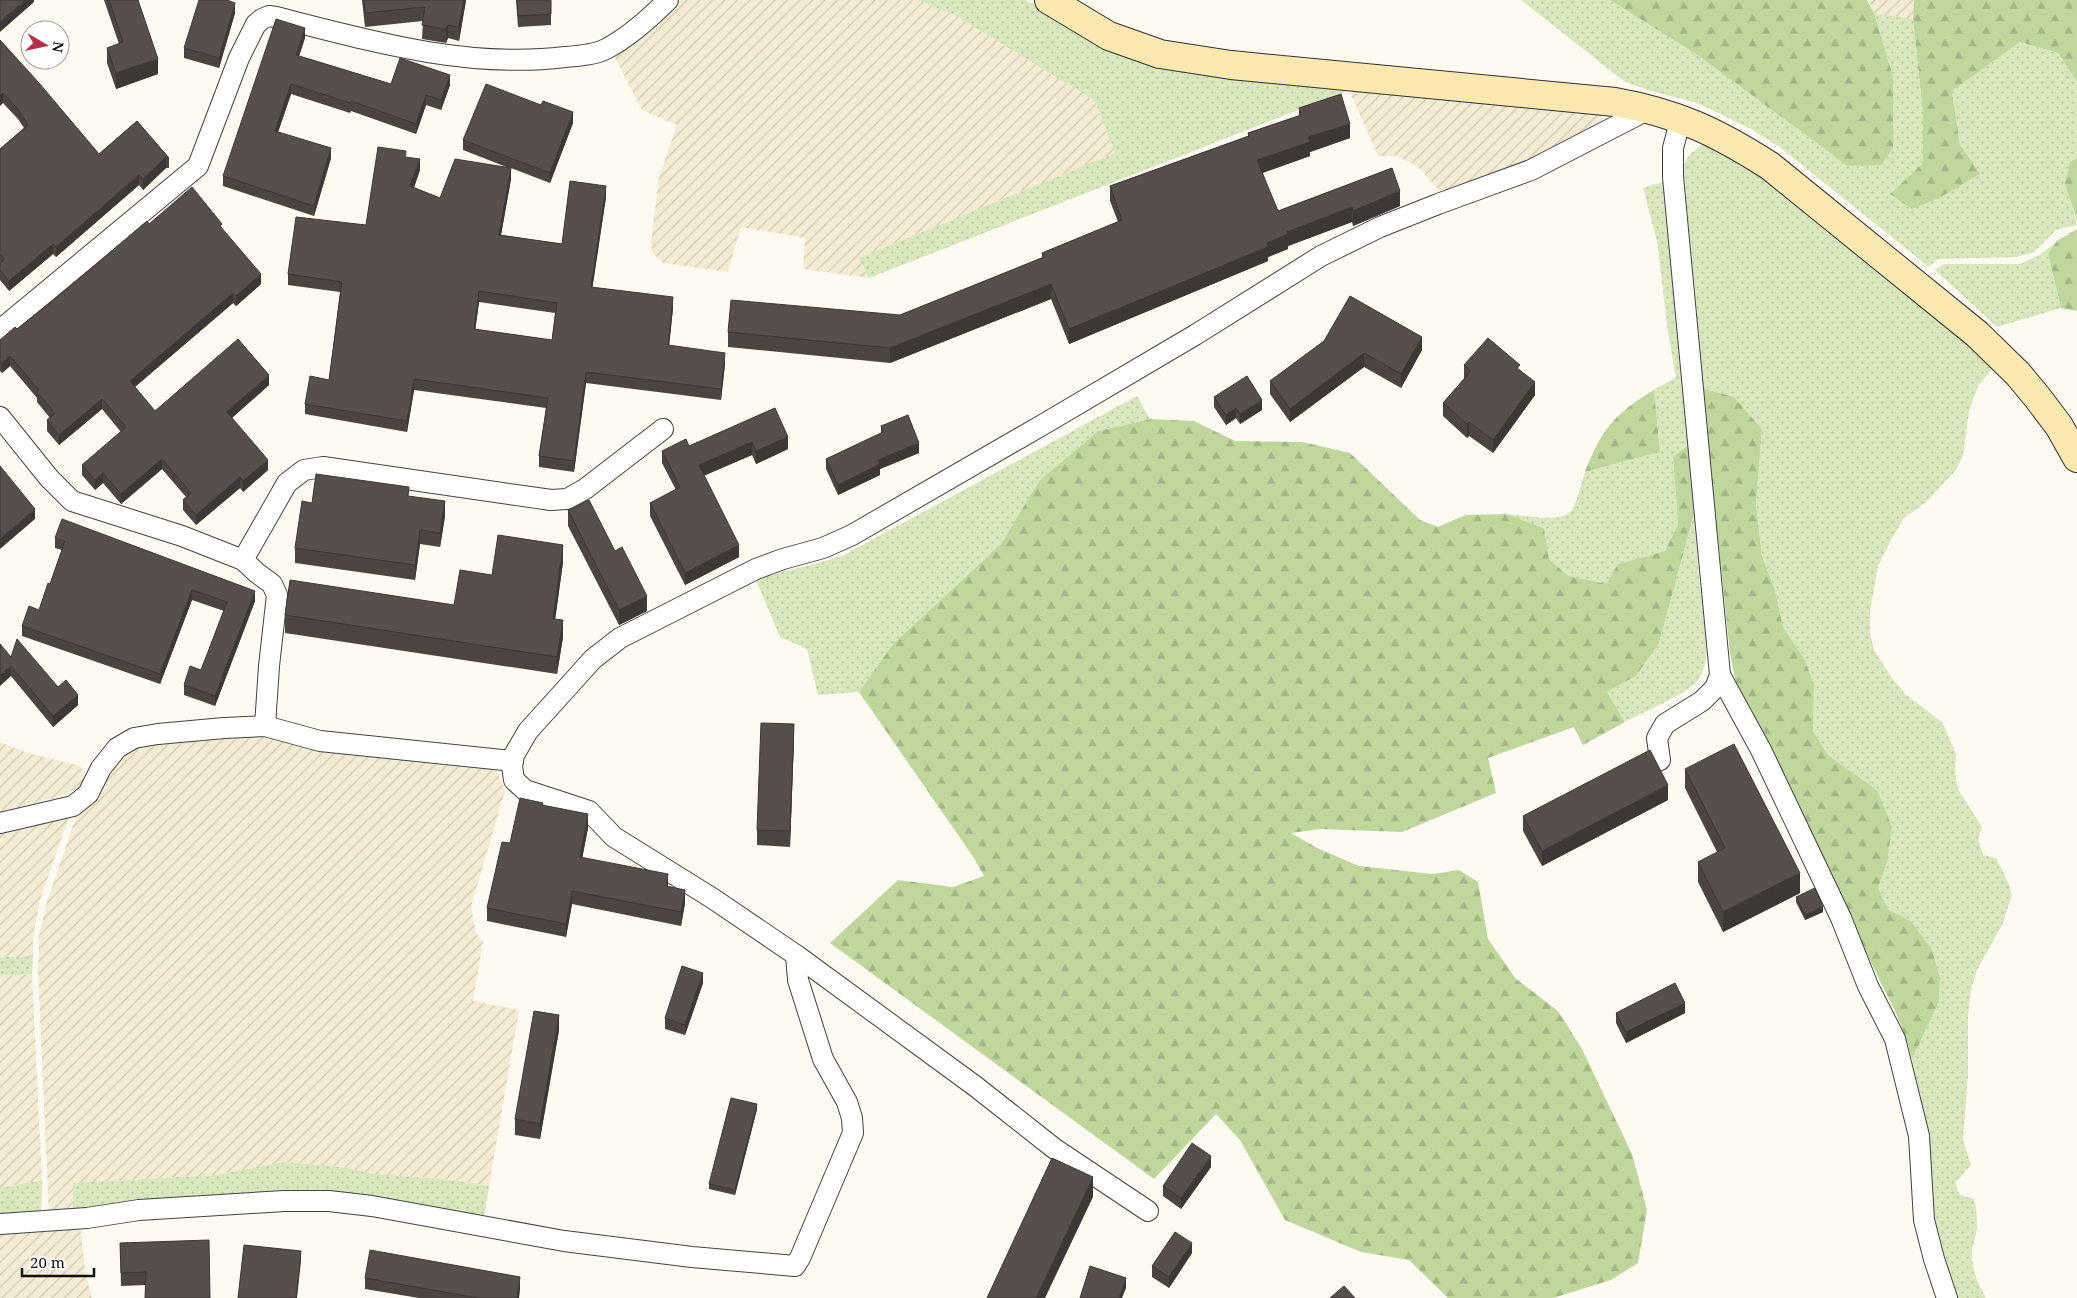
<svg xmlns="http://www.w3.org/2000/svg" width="2077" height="1298" font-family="'Noto Serif',serif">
<defs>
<pattern id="farmland-furrows" width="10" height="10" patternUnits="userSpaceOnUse" patternTransform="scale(1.25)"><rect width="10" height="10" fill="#f3ecd3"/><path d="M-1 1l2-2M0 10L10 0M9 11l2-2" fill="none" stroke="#cfc9b4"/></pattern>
<pattern id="grass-dots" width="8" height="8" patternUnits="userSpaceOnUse" patternTransform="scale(1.25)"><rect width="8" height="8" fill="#d9e7bd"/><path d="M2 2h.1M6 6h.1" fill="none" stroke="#b9c5a1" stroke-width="1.8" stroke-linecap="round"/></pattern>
<pattern id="forest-firs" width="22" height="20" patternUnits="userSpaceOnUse" patternTransform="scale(1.25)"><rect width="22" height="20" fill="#bfd79d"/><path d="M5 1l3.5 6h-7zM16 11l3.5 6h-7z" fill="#a3b786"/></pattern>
</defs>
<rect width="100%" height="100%" fill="#fefaf2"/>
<!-- farmland -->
<g fill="url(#farmland-furrows)">
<polygon points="681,0 917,0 955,15 1095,101 1115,153 859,258 869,278 803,269 805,238 741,227 728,272 663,263 652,253 651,243 659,177 677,125 642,110 611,50 660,19"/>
<polygon points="1868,0 1914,0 1913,19 1874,13"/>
<polygon points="1349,90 1600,113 1602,120 1598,127 1578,141 1455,192 1439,190 1420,169 1411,163 1396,156 1378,156"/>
<polygon points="266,730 494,764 505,791 471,906 476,933 483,941 473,1001 519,1010 489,1186 453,1180 375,1174 341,1167 285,1162 215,1175 73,1183 73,1214 49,1216 38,974 39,936 47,901 74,823 76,807 118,758 135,745"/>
<polygon points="0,742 25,752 80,766 85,776 83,786 57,797 0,812"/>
<polygon points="71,811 40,900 33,937 33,956 0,957 0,822"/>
<polygon points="32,974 42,1180 0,1188 0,976"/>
<polygon points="80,1223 85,1269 92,1298 0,1298 0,1227"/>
</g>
<!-- grass -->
<g fill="url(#grass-dots)">
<polygon points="917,0 1025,0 1089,31 1349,90 869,278 859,258 1115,153 1095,101 955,15"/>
<polygon points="1521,0 1610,0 1699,56 1893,76 1874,13 1867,0 1874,13 1913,19 1923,113 1923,163 1890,194 1960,145 1952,91 2020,42 2058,53 2077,82 2077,158 2070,162 2066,183 2077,225 2056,230 2034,252 2016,257 1937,259 1929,267 1781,148 1751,129 1697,103 1648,90 1625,82"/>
<path d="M1703,144L1779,181L1950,327L1993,368L1978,386L1969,411L1963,456L1956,470L1925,503L1904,518L1891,540L1878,566L1870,611V633L1874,650L1892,678L1905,694L1942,722L1956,754L1955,771L1958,789L1982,827L1978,839L1983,855L1996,858L2008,882L2012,895L2002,925L1977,970L1971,990L1968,1015V1076L1963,1140L1971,1165L1955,1183L1960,1195L1974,1199C1977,1210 1978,1222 1976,1234C1975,1239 1973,1244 1972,1249C1971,1267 1977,1283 1986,1298H1958L1936,1233L1931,1208L1921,1108L1912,1059L1939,1002L1940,978L1932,949L1911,921L1888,909L1878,888L1887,862L1877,790L1828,755L1813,731L1814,685L1805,660L1783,627L1775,590L1762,556L1756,503L1762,429L1734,397L1702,388L1682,168L1689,155Z"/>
<path d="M1663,182L1688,445L1673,457L1678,524L1665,551L1618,564L1606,585L1568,576L1549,559L1544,528L1506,514C1521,515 1563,524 1572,510C1578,500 1581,484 1585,472L1660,452L1654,390L1676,377L1668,332L1657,241L1643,188Z"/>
<polygon points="2057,241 2048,254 2061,308 1997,327 1935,270 1944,264 2020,264 2040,255"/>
<path d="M1137,396L1150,419L1098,431L1039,481L1001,544L893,644L859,692L818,695L807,649L780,637L756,580C785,570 815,565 844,555Z"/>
<path d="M1694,514C1696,534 1697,555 1699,575C1702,604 1716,655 1698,680C1689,693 1641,713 1625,722L1607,692L1636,676L1659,643Z"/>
<polygon points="33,956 32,974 0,976 0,957"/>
<polygon points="285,1162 341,1167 375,1174 453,1180 489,1186 484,1218 397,1202 73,1214 73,1183 215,1175"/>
<polygon points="42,1180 41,1217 0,1219 0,1188"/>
</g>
<!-- forest -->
<g fill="url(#forest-firs)">
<polygon points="1610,0 1867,0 1874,13 1893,76 1893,148 1881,165 1848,166 1699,56"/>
<polygon points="1914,0 2077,0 2077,82 2058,53 2020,42 1952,91 1960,145 1980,174 1939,198 1912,209 1890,194 1923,163 1923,113 1913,19"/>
<polygon points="2077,158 2077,221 2065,183 2070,162"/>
<polygon points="2077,229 2077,311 2061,308 2048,254 2057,241"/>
<path d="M1702,388L1734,397L1762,429L1756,503L1762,556L1775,590L1783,627L1805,660L1814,685L1813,731L1828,755L1877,790L1892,827L1887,862L1878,888L1888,909L1911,921L1932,949L1940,978L1939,1002L1912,1059C1905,1030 1893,1006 1879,979L1737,690L1730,653Z"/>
<path d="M1654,390L1660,452L1585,472C1601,430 1614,414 1654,390Z"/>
<polygon points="1150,419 1194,421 1235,441 1302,442 1350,453 1420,520 1438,527 1466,515 1506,514 1544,528 1549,559 1568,576 1606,584 1618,564 1665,551 1678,524 1673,457 1688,445 1694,514 1659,643 1636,676 1607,692 1625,722 1583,745 1574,727 1488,758 1496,793 1402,832 1320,829 1291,833 1317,848 1359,866 1433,874 1459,870 1478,882 1488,939 1516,979 1558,1011 1582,1049 1632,1154 1647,1210 1638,1263 1611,1280 1553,1298 1448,1298 1409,1260 1361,1252 1285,1220 1240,1140 1216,1114 1154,1179 830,943 898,880 953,887 984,876 974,858 859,692 893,644 1001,544 1039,481 1098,431"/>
</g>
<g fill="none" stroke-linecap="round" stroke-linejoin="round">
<defs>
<g id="street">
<path d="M0,330L198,166L239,58L256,24L262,19L269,16L276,17C370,41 467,69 565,57C578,56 594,55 606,49C629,37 650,18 668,0"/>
<polyline points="0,417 49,478 72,501 182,536 243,560 257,573 272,584 277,595 269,666 265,726"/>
<polyline points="243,560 287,483 304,470 323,467 551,500 567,499 585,489 663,429"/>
<polyline points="1720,675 1761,750 1841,918 1868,986 1895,1039 1919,1136 1924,1220 1934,1259 1947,1298"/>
<polyline points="1660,760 1657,738 1665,724 1702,701 1715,688 1720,675 1673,177 1673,148 1681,118"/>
<polyline points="0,823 73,806 88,794 101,768 117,748 134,738 158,734 224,728 265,726 320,741 513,761"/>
<polyline points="1148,1211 1055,1149 975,1086 796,955 712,898 614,837 589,811 525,790 514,780 512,766 514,755 528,731 593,659 620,638 756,569 783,559 823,548 852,535 1044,424 1195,335 1321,256 1380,227 1438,204 1531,170 1651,108"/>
<polyline points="0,1224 87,1218 139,1210 284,1201 329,1201 372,1206 564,1241 692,1257 795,1266 800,1258 853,1133 852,1118 847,1102 823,1059 798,980 796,955"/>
</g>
<path id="secondary" d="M1049,0L1109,36L1160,54L1231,65L1615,102C1677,113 1717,132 1770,166L1977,334L2018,374L2037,397L2059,426L2077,458"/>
</defs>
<!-- street casing -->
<use href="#street" stroke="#424242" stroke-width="22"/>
<!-- secondary casing -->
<use href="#secondary" stroke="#313131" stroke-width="30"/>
<!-- street -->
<use href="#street" stroke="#fff" stroke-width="20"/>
<!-- secondary -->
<use href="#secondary" stroke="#fae8b1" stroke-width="28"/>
</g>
<!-- wall -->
<g fill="#4b4441" fill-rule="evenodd">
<polygon points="104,0 138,0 158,74 116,89 107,63 107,48 119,44"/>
<polygon points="362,0 466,0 459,41 448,38 446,43 422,39 423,21 365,27"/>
<polygon points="516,0 551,0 551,25 518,27"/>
<polygon points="235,13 219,68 184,58 184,48"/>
<polygon points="305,38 299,56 391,84 450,85 441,110 426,105 416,134 351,111 350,113 291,94 278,132 331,158 314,216 223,186 223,176"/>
<polygon points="0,40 99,154 137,121 169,158 169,168 166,168 143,190 139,185 56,257 53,254 9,291 0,280 0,149 24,128 18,119 3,103"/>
<polygon points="1299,108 1350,138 1310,152 1310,156 1262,173 1278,211 1392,168 1400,206 1353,226 1352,222 1288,246 1288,249 1268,257 1268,261 1069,344 1051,299 890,363 728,347 728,332 900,315 1042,258 1042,253 1118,222 1110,201 1110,186 1248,136 1248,133 1299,116"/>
<path d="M573,123L550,183L511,168V179L501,235L562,244L606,197L592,288L673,308L669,346L725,364L721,400L586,383L574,472L539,467V456L546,408L414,390L407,432L305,414V404L329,380L340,292L288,285V274L366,225L406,157L420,170L414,188L440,198L509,168L463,150V140ZM479,302L555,313L552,340L475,330Z"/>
<polygon points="149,224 222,229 261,284 236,306 233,303 135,387 155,411 269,385 232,418 268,470 243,492 240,488 196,525 183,510 183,500 186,497 162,469 121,504 103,483 95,490 82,475 82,465 121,432 102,409 59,445 47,431 47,420 50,418 37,402 37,398 10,366 2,373 0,371 0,340 17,329"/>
<polygon points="1324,341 1422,350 1401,388 1364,367 1290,422 1270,394 1270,381"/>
<polygon points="1464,365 1520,370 1535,395 1493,453 1469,436 1467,438 1443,416 1443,403 1464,379"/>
<polygon points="1214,397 1262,410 1240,424 1236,418 1226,425 1214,407"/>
<polygon points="881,426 919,453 880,469 880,475 838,495 826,469 826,459 881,434"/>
<polygon points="788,437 788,449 756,464 752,455 704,475 739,557 685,585 650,516 650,503 676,490 662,463 662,451 689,446"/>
<polygon points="409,496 445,516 440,547 420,544 415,580 295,563 295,548"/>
<polygon points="568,510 615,551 647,611 619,625 568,526"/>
<polygon points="55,538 255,601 215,706 184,695 184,685 201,670 224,611 192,600 160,684 22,636 22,626 39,610 50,584 62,550 55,548"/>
<polygon points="563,562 555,619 563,637 557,674 285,633 285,615 454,605 492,575"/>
<polygon points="11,657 58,687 78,705 53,727 11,676"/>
<polygon points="794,739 790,847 757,845 757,830"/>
<polygon points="1685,769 1800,893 1723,932 1698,882 1698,862 1717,852 1685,788"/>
<polygon points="1668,800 1542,866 1523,831 1523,816"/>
<polygon points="543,805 588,828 582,858 668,886 685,903 681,926 572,904 566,937 487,921 487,908"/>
<polygon points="1796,897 1823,912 1805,920 1796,902"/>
<polygon points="703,983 685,1035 665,1029 665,1018"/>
<polygon points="1616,1013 1685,1013 1626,1043 1616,1023"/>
<polygon points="559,1030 540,1139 515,1135 515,1119"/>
<polygon points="757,1109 735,1195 709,1189 709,1184"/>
<polygon points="1211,1167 1181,1209 1163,1196 1163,1186"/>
<polygon points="120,1243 210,1298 146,1285 121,1286"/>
<polygon points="1192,1253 1169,1288 1152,1277 1152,1266"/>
<polygon points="365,1278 520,1287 519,1298 419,1298 365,1289"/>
</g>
<!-- shaded-wall -->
<g fill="#3d3735">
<polygon points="25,0 34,0 34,2 0,32 0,22"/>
<polygon points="464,0 466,0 459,41 459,27"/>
<polygon points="235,3 235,13 219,68 219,58"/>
<polygon points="448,25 448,38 446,43 446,29"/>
<polygon points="305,28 305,38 296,65 296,55"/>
<polygon points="158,59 158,74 116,89 116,73"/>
<polygon points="450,75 450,85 441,110 441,100"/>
<polygon points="291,84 291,94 275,141 275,131"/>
<polygon points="3,93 3,103 0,106 0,96"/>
<polygon points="426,95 426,105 416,134 416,124"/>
<polygon points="573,112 573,123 550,183 550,173"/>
<polygon points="1350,124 1350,138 1310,152 1310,156 1257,175 1257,160 1308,137"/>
<polygon points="331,148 331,158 314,216 314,206"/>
<polygon points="166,157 166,168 143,190 143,179"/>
<polygon points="420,159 420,170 410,197 410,186"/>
<polygon points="511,168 511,179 499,246 499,235"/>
<polygon points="139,175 139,185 56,257 56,247"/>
<polygon points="606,186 606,197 591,298 591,287"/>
<polygon points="1400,191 1400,206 1353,226 1353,211"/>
<polygon points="1352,207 1352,222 1288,246 1288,249 1268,257 1268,261 1069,344 1069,329 1287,232"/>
<polygon points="53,244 53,254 9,291 9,281"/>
<polygon points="261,274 261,284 236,306 236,296"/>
<polygon points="1051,284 1051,299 890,363 890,348"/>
<polygon points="479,291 479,302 474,340 474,329"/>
<polygon points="233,293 233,303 130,391 130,381"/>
<polygon points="673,297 673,308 668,356 668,345"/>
<polygon points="1422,337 1422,350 1401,388 1401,374"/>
<polygon points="725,353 725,364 721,400 721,389"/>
<polygon points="1364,353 1364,367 1290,422 1290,409"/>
<polygon points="10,356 10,366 2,373 2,363"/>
<polygon points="586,372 586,383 574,472 574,461"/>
<polygon points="269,375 269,385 227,422 227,412"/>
<polygon points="414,379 414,390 407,432 407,421"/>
<polygon points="1535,382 1535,395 1493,453 1493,440"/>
<polygon points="102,399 102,409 59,445 59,435"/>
<polygon points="1262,400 1262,410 1240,424 1240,414"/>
<polygon points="1236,408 1236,418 1226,425 1226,415"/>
<polygon points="1469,422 1469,436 1467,438 1467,424"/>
<polygon points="788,437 788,449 756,464 756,451"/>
<polygon points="752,442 752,455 699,478 699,465"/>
<polygon points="919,443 919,453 880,469 880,475 838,495 838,485 878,460"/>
<polygon points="162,459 162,469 121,504 121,494"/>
<polygon points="268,460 268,470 243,492 243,481"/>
<polygon points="103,473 103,483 95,490 95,480"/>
<polygon points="240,477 240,488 196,525 196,515"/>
<polygon points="445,501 445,516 440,547 440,533"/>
<polygon points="35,509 35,519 0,549 0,539"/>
<polygon points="420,530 420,544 415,580 415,565"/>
<polygon points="563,545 563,562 553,636 553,619"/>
<polygon points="739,545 739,557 685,585 685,573"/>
<polygon points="192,590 192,600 160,684 160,674"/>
<polygon points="255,591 255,601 215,706 215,696"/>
<polygon points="647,596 647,611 619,625 619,610"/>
<polygon points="563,620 563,637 557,674 557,657"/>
<polygon points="11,666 11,676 0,686 0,675"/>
<polygon points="78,695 78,705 53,727 53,716"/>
<polygon points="794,724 794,739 790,847 790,831"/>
<polygon points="1668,785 1668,800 1542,866 1542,851"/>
<polygon points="588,814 588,828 580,870 580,857"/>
<polygon points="1800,873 1800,893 1723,932 1723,912"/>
<polygon points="668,874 668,888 666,886"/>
<polygon points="685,890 685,903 681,926 681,912"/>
<polygon points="572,891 572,904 566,937 566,924"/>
<polygon points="1823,907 1823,912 1805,920 1805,915"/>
<polygon points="703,973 703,983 685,1035 685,1025"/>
<polygon points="1685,1003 1685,1013 1626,1043 1626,1032"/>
<polygon points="559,1015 559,1030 540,1139 540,1124"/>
<polygon points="757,1104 757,1109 735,1195 735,1190"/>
<polygon points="1211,1156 1211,1167 1181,1209 1181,1198"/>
<polygon points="1093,1177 1093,1197 1045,1298 1036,1298"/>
<polygon points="1192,1243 1192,1253 1169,1288 1169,1277"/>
<polygon points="301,1251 301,1261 297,1298 296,1298"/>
<polygon points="520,1277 520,1287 519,1298 517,1298"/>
<polygon points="1126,1278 1126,1288 1122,1298 1119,1298"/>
</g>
<!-- building -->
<g fill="#574f4c" stroke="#3d3735" fill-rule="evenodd">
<polygon points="0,0 25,0 0,22"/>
<polygon points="109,0 138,0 158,59 116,73 107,48 123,42"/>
<polygon points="199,0 227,0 235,3 219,58 184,48"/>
<polygon points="364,0 464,0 459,27 448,25 446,29 422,25 425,7 365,13"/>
<polygon points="517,0 551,0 551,14 518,16"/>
<polygon points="276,19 305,28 296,55 391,84 400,58 450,75 441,100 426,95 416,124 351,101 350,103 291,84 275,131 331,148 314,206 223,176"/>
<polygon points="0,40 39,83 99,154 137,121 169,158 166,157 143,179 139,175 56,247 53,244 9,281 0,270 0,263 5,259 0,254 0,149 28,125 18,109 3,93 0,96"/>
<polygon points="486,84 541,105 543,101 573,112 550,173 463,140"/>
<polygon points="1341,94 1350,124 1308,137 1310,142 1257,160 1278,211 1392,168 1400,191 1353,211 1352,207 1287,232 1288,234 1267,243 1268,247 1069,329 1051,284 890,348 728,332 731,300 900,315 1044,257 1042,253 1122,220 1110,186 1249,136 1248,133 1301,115 1299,108"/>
<path d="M378,147L406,151L405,157L420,159L410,186L440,198L455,159L511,168L499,235L562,244L570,181L606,186L591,287L673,297L668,345L725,353L721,389L586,372L574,461L539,456L548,398L414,379L407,421L305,404L310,376L329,380L342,282L288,274L296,217L366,225ZM479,291L557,303L552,340L474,329Z"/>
<polygon points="192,187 222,224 220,226 261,274 236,296 233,293 130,381 155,411 238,339 269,375 227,412 268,460 243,481 240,477 196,515 183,500 191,493 162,459 121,494 103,473 95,480 82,465 126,427 102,399 59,435 47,420 55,413 37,392 39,390 10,356 2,363 0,361 0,340 15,327 17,329 61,294 147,221 149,224"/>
<polygon points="1350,296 1422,337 1401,374 1364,353 1290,409 1270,381 1324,341"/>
<polygon points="1488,338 1520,365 1517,368 1535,382 1493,440 1469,422 1467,424 1443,403 1471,371 1464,365"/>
<polygon points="1247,376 1262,400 1240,414 1236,408 1226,415 1214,397"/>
<polygon points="775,408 788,437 756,451 752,442 699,465 739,545 685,573 650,503 680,487 662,451 686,439 689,446"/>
<polygon points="908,415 919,443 878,460 880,464 838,485 826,459 883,432 881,426"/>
<polygon points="0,466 35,509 0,539"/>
<polygon points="316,474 409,487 408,496 445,501 440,533 420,530 415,565 295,548 302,501 312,503"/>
<polygon points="589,500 615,551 622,547 647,596 619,610 568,510"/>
<polygon points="62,519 255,591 215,696 184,685 190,666 201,670 227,602 192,590 160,674 22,626 29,606 39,610 48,583 50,584 65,541 55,538"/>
<polygon points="498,535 563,545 553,619 563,620 557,657 285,615 290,580 454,605 460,570 492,575"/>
<polygon points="17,639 58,687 66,680 78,695 53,716 11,666 0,675 0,644 11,657"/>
<polygon points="761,723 794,724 790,831 757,830"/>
<polygon points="1734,744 1800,873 1723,912 1698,862 1725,848 1685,769"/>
<polygon points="1650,750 1668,785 1542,851 1523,816"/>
<polygon points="520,798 543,803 542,805 588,814 580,857 668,874 666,886 685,890 681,912 572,891 566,924 487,908 502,842 510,843"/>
<polygon points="1815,888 1823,907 1805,915 1796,897"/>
<polygon points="682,966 703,973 685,1025 665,1018"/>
<polygon points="1675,983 1685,1003 1626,1032 1616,1013"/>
<polygon points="534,1011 559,1015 540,1124 515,1119"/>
<polygon points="731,1098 757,1104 735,1190 709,1184"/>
<polygon points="1192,1143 1211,1156 1181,1198 1163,1186"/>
<polygon points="1052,1158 1093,1177 1036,1298 987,1298"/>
<polygon points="1175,1232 1192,1243 1169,1277 1152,1266"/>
<polygon points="209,1240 210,1298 145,1298 146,1272 121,1273 120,1243"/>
<polygon points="244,1245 301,1251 296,1298 238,1298"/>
<polygon points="370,1250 520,1277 517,1298 478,1298 365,1278"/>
<polygon points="1090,1266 1126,1278 1119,1298 1080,1298"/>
<polygon points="1344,1286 1355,1298 1330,1298"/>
</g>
<!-- north arrow -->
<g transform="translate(45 45) rotate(99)"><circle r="24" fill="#ffffff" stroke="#9f9f9f"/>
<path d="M0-4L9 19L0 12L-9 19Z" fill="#b72f48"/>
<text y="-8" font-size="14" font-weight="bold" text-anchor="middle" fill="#0f0f0f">N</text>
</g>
<!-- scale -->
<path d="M22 1268v8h72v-8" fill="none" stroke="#0f0f0f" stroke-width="2.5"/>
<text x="30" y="1268" font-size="15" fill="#0f0f0f" stroke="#ffffff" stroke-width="4" paint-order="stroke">20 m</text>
</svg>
